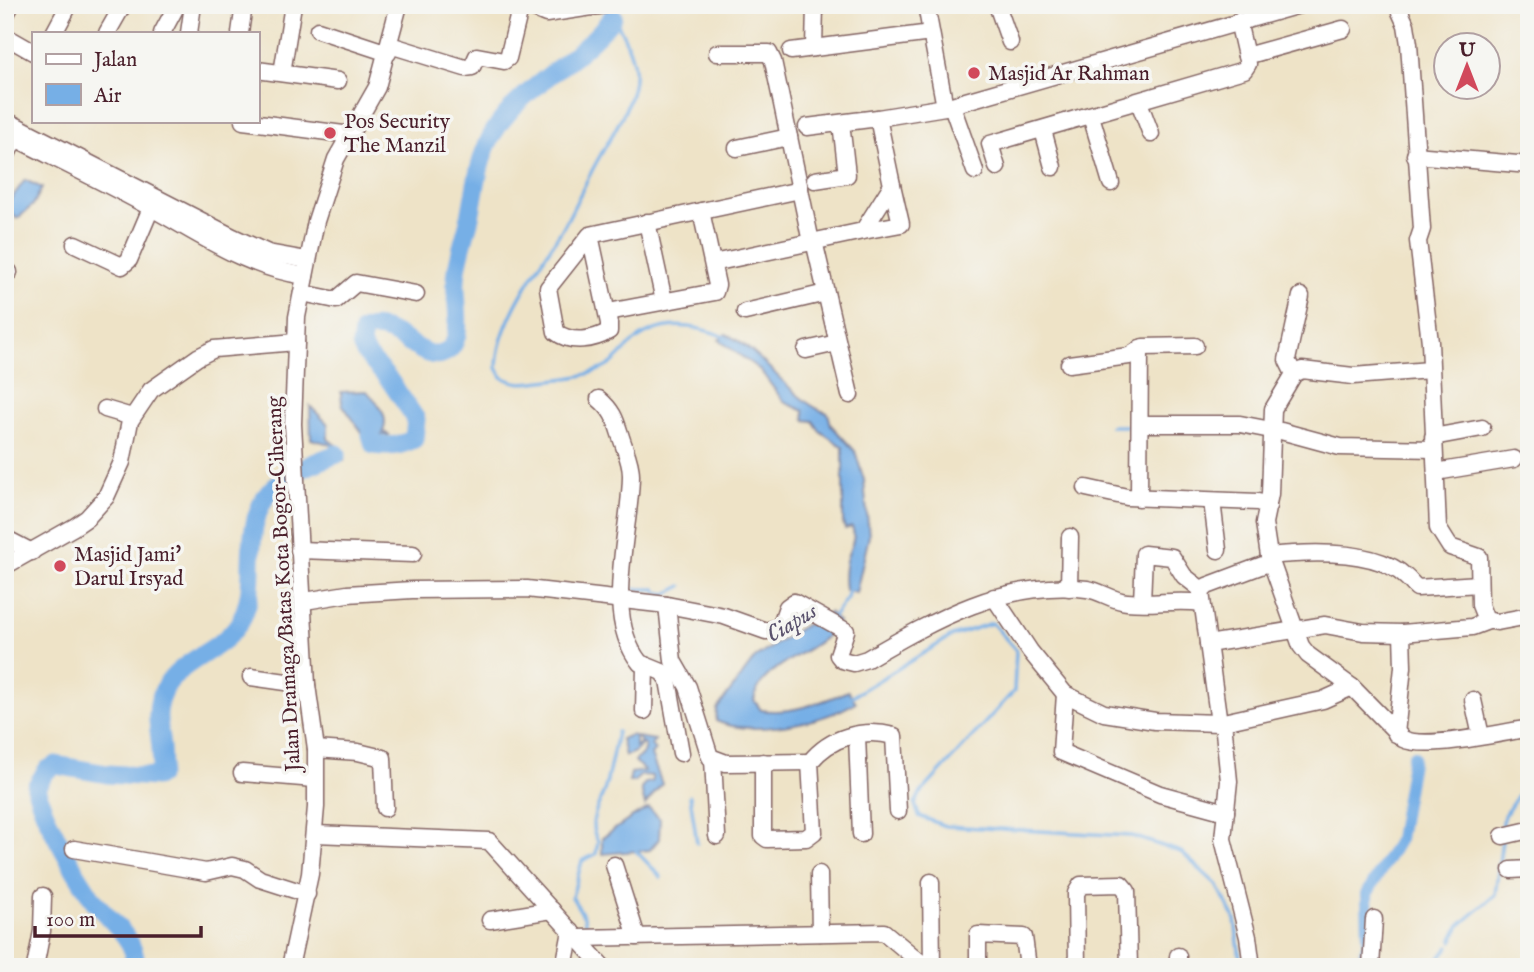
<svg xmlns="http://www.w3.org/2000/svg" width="1534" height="972" font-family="'IM FELL English',serif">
<rect width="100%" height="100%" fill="#f6f6f2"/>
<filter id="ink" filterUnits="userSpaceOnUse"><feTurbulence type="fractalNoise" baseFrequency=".0143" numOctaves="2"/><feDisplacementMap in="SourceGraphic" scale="14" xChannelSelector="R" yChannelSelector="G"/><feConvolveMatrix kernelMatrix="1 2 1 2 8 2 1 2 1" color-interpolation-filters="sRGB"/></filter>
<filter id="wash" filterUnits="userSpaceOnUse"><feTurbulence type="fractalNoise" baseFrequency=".00686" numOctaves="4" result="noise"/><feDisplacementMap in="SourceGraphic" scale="28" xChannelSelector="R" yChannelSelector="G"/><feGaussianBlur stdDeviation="1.57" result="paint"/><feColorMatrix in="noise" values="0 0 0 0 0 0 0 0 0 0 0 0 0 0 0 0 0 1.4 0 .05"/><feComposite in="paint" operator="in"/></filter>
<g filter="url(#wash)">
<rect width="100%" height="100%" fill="#eee3c7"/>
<!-- water -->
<g fill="#76afe6" stroke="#606788" stroke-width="2">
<polygon points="25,180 42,188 33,205 17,219 5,207"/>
<path d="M726,334C764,352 794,404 828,413L831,425L855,451L864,480L869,536L856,593L845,590C844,582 844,574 845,566C846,552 858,541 852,527L845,529L843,523V447L820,431L813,421L805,420L804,411L784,402L760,370L719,340Z"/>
<path d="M367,391C377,404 390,414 383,432L390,435H364L342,404L341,392Z"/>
<polygon points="310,406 328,424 328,439 342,450 344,460 338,458 330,444 311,439"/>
<path d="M829,612L838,622L831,632C810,655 759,666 754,700L761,710C789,715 823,702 848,691L856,702C823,723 751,737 716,721L717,709L755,658L805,625L819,622Z"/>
<polygon points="630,735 635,736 635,747 641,742 637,737 655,740 651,745 655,750 651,755 662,784 645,805 641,789 645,783 652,782 652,776 641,775 634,782 629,782 631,773 644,771 635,761 643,753 645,745 642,744 635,752 625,756 621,739"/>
<path d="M649,808L660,819L659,839L650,850L602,854V838C619,827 632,816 649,808Z"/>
</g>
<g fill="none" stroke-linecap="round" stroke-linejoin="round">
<!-- stream -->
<g stroke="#76afe6" stroke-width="3.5">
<path d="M610,9C619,27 631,47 634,68C637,98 614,131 600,156C586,180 575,207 561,231C537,270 497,323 497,368L502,377C518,385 526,383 543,381C564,378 587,377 606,367C617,361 622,353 630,345C659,318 695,324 727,338"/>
<polyline points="1111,426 1134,426"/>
<polyline points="632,539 635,515"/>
<polyline points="628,573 630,596"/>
<polyline points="636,589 656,589 657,592 666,594 682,586"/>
<polyline points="833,617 847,598 849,588"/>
<polyline points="851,697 952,636 992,623 1016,650 1014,691 920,794 915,804 919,816 945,826 1132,836 1181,852 1217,885 1235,919 1241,967"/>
<polyline points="690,796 697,843"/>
<path d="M1503,833C1499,814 1516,803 1522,787C1529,771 1525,752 1522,736"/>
<polyline points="636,851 661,877"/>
<path d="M587,932L584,917L572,897L582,861L596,854L598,841C586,823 599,806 605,788C610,770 613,751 617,732"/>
<polyline points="1452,941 1460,925 1495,895 1502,840"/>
<polyline points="583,967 584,955"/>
<polyline points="1432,967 1449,947"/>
</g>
<!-- canal -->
<polyline stroke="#76afe6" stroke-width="12" points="1369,967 1363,959 1368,942 1367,894 1399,839 1413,756"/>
<!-- river -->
<g stroke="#76afe6" stroke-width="19">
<path d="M371,435L374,445C390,447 400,446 414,439L416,419L390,381L365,353L361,345L363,331C393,316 422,367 446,352C466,340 454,299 456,280C457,259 465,238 470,217C474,198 476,178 482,159C501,92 576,69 613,16"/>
<path d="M130,967L135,957C129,932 107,919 92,898C75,872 42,816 36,787L47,770L56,765L107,774L156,777L160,774C166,749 153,723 160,699C173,658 223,655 242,618C250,601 251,584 251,565C252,492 271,479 337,454"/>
</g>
</g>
</g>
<g filter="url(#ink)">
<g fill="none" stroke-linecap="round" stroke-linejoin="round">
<defs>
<g id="minor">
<polyline points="525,5 546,14 605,5"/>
<polyline points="926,5 945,107"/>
<polyline points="997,5 1010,42"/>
<polyline points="1397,5 1406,25 1409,44 1422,229 1418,241 1430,342 1438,528 1450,547 1479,557 1480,605 1486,620 1497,622 1529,616"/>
<polyline points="5,16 11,5"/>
<polyline points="1238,21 1246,56"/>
<polyline points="318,30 388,53"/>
<polyline points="54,33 69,5"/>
<polyline points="107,33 123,5"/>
<polyline points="162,33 177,5"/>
<polyline points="189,33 193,5"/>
<polyline points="240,33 244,5"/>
<polyline points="5,36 33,52"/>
<polyline points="390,45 465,68 472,67 477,56 504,61 508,58 521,5"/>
<polyline points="814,48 815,5"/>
<polyline points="791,51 931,33"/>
<polyline points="717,53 769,53 773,61 811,242"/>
<polyline points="257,70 338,81"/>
<polyline points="282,73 293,5"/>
<polyline points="1139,102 1151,134"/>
<polyline points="952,106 975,171"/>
<polyline points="1091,116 1111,183"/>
<polyline points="5,120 233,237 268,253 307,260"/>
<polyline points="243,121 351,135"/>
<polyline points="807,127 878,118"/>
<polyline points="1043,130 1053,167"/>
<path d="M5,133C52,157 98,179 144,204C198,233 243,267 305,276"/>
<polyline points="737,148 789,137"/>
<polyline points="1415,155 1529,165"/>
<polyline points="5,159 15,138"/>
<polyline points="997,167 990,144 1244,70 1248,64 1246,56 1343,29"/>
<polyline points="815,180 847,175 841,123"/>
<polyline points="647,222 664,301"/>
<polyline points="863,231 901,224 892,185"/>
<path d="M590,235L609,323V331C594,340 571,344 556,332L548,288L590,235L800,190"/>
<polyline points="814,241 850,395"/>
<polyline points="75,244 122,266 129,260 154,201"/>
<polyline points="713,263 863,231 892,185 878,118 945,107 1299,5"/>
<polyline points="5,270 9,272"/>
<polyline points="302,293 336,300 356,283 416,294"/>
<polyline points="608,312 715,292 717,285 701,211"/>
<polyline points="745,312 826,293"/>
<polyline points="806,350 837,343"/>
<polyline points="1069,364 1129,356 1143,347 1195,346"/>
<path d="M1430,370L1353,376L1302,370L1294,374L1273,409L1270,494L1264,523L1269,556L1301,646L1308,655L1352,687L1403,739C1425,750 1502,733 1529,728"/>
<polyline points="1294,374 1287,360 1301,296"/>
<path d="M599,399C612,410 615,418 620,434C624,448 631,461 631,475C631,531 601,615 640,663L662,672L668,680L681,753"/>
<polyline points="105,409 132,417"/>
<polyline points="1141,424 1240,424 1271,430"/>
<polyline points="1281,431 1340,447 1434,449"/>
<polyline points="1433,437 1482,428"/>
<polyline points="1436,472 1514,459"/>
<polyline points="1086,488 1127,497 1258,502 1268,506"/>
<polyline points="1139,498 1140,348"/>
<polyline points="1212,501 1218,550"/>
<polyline points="5,538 32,552"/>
<polyline points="299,550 413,554"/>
<path d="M1269,556C1308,552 1376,548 1406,577C1410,580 1413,585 1417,588L1479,584"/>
<polyline points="5,566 74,527 87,518 106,497 122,462 130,421 151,390 198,357 214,349 296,342"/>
<polyline points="1069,588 1070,537"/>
<polyline points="994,597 1030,651 1065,694 1104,713 1155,721 1219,723 1323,700 1352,687"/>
<path d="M305,601L347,594L412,590L527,589L667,605L724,616L766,631L780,627L787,607L794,602L846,631L838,655L842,660L854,663L867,659C934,620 1006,579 1087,589C1101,591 1113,601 1127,602C1153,605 1176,599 1202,603"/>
<polyline points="1142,602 1144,554 1172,557 1184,576 1202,590"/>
<polyline points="667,605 673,661 688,687 710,757 726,763 810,762"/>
<polyline points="1208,644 1325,625 1363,632 1402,633 1472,627 1488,621"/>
<polyline points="251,677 307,685"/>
<polyline points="1065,694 1061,752 1160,794 1226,812"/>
<polyline points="1473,700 1481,736"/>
<polyline points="644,711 645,667"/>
<polyline points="1223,722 1229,781 1223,839 1248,937 1252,967"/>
<polyline points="1219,723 1201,592 1207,586 1271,562"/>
<polyline points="1396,734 1403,667 1402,633"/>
<polyline points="857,736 861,834"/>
<polyline points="316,749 358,752 383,758 385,808"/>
<polyline points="713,759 717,836"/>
<path d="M763,762V836L767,839L806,838L814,832L810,762C830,737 862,728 894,736L898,811"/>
<polyline points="242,773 314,779"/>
<polyline points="315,834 489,841 603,967"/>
<polyline points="1503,836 1529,830"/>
<polyline points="74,849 206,872 232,866 245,869 260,879 307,894"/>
<polyline points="614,865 637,937"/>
<polyline points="1511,870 1529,869"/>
<polyline points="819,874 820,933"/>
<polyline points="931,882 932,967"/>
<polyline points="490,920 552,910"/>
<polyline points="577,938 884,932 926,967"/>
<polyline points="1178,956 1178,967"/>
<polyline points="35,967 42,931 43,896"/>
<polyline points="290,967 310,874 316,807 316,749 307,685 293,424 297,317 316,221 336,159 377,87 399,5"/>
<polyline points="564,967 571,931"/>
<polyline points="978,967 978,935 1024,937 1028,967"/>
<polyline points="1077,967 1076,893 1081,885 1121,884 1127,891 1129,967"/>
<polyline points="1371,967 1374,919"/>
</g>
</defs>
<!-- minor casing -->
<use href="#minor" stroke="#836462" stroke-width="19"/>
<!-- minor -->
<use href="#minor" stroke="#fff" stroke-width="16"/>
</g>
</g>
<!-- markers -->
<g fill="#d1495b" stroke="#f6f6f2" stroke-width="2.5">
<circle cx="974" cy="73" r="7"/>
<circle cx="330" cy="133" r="7"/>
<circle cx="60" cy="566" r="7"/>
</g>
<g text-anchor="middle" stroke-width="7" stroke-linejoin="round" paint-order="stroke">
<!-- poi labels -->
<g font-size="21" fill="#4a1f2b" stroke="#f6f6f2" text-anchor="start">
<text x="988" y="80">Masjid Ar Rahman</text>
<text x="344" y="128">Pos Security<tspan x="344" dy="24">The Manzil</tspan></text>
<text x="74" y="561">Masjid Jami'<tspan x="74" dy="24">Darul Irsyad</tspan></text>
</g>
<!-- street labels -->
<g font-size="21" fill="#4a1f2b" stroke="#f6f6f2">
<text transform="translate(283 584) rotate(-93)" y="7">Jalan Dramaga/Batas Kota Bogor–Ciherang</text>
</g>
<!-- water labels -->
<g font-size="23" font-style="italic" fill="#59516c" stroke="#f6f6f2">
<text transform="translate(791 622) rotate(-31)" y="8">Ciapus</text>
</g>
</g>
<!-- margin -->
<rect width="1534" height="972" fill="none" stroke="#f6f6f2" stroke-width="28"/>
<!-- legend -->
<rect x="32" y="32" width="228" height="91" fill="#f6f6f2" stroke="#b1a0a2" stroke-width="2"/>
<rect x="46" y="54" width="35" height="10" fill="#ffffff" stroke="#b1a0a2" stroke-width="2"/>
<text x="94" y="66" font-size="21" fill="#4a1f2b">Jalan</text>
<rect x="46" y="84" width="35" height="21" fill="#76afe6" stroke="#b1a0a2" stroke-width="2"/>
<text x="94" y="102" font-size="21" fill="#4a1f2b">Air</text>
<!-- north arrow -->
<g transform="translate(1467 66)"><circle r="33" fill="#f6f6f2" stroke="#b1a0a2" stroke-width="2"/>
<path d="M0-5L12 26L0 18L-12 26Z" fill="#d1495b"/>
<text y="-10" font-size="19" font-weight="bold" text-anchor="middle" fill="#4a1f2b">U</text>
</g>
<!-- scale -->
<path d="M35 926v10h166v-10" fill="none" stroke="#4a1f2b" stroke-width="3.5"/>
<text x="46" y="926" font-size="21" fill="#4a1f2b" stroke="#f6f6f2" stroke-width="5" paint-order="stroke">100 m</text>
</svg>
